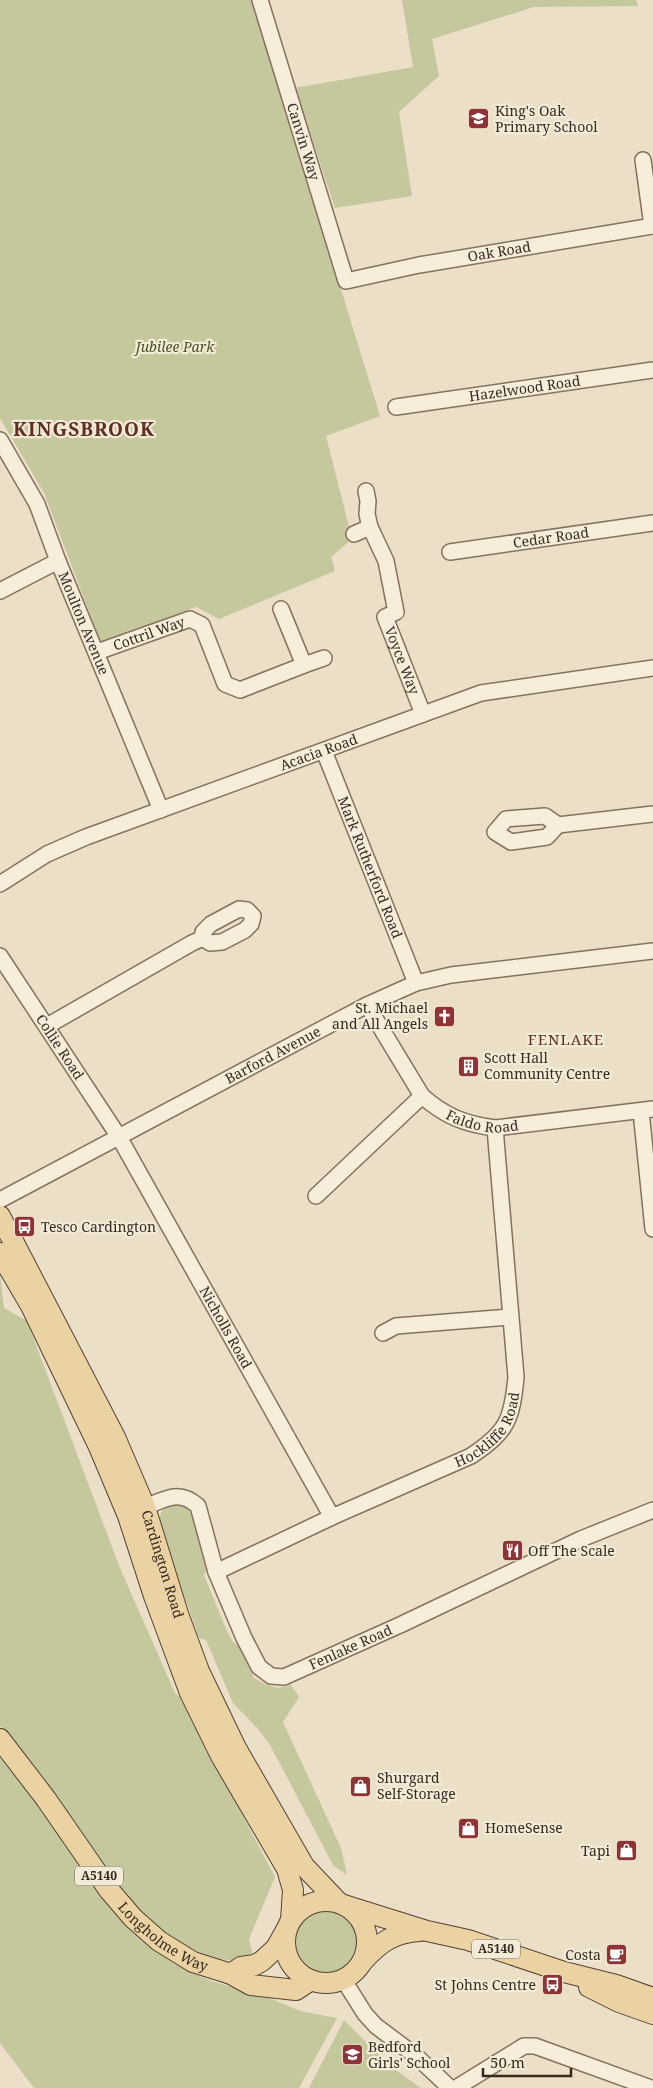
<svg xmlns="http://www.w3.org/2000/svg" width="653" height="2088" font-family="'Noto Serif',serif">
<rect width="100%" height="100%" fill="#ebdfc8"/>
<!-- green -->
<g fill="#c5c89c">
<polygon points="0,0 252,0 380,416 326,436 352,539 331,557 335,571 219,619 196,607 101,643 44,493 0,418"/>
<polygon points="402,0 636,0 638,6 534,7 432,39 439,76 399,112 412,196 335,208 295,88 413,67"/>
<polygon points="0,1274 4,1308 27,1321 120,1568 175,1693 180,1697 275,1877 249,1939 253,1956 242,1962 220,1959 199,1953 176,1942 142,1915 118,1886 42,1777 0,1726"/>
<path d="M177,1501L191,1508L207,1569L204,1575L226,1629L233,1642L240,1647L254,1678L265,1684L277,1688L291,1685L299,1697L283,1722L341,1848L347,1875L333,1865L270,1745L258,1729L233,1703L206,1640L199,1638L159,1525C159,1511 164,1505 177,1501Z"/>
<path d="M0,1747L150,1943C173,1961 196,1978 225,1985C237,1989 251,1990 264,1992L265,1996L300,2011L337,2018L299,2088H34L0,2043Z"/>
<circle cx="326" cy="1942" r="32"/>
<polygon points="344,2020 390,2066 421,2088 309,2088"/>
</g>
<g fill="none" stroke-linecap="round" stroke-linejoin="round">
<defs>
<g id="minor">
<path id="s1" d="M260,0L346,281L419,265L653,226"/>
<polyline points="643,160 652,226"/>
<path id="s2" d="M396,407L653,370"/>
<path id="s3" d="M0,440L37,504L58,561L161,810"/>
<path id="s4" d="M366,491L368,501L367,514L370,527L386,561L396,612L385,617L423,714"/>
<polyline points="354,534 370,527"/>
<path id="s5" d="M450,552L653,523"/>
<polyline points="0,591 58,561"/>
<path id="s6" d="M97,652L190,619L202,625L225,684L240,690L304,665L281,609"/>
<polyline points="304,665 324,658"/>
<path id="s7" d="M324,751L416,983"/>
<polygon points="545,816 558,825 547,837 511,842 495,832 506,819"/>
<polyline points="558,825 653,814"/>
<path id="s8" d="M0,884L47,854L86,837L481,693L653,668"/>
<polygon points="239,909 247,910 253,916 251,924 245,930 222,942 210,943 203,938 203,932 211,924"/>
<path id="s9" d="M0,956L119,1137L332,1517"/>
<path id="s10" d="M367,1005L422,1096C445,1116 464,1124 495,1128L653,1109"/>
<polyline points="47,1026 192,943 203,938"/>
<polyline points="641,1111 653,1229"/>
<polyline points="316,1196 422,1096"/>
<path id="s11" d="M0,1200L367,1005L416,983L451,975L653,951"/>
<polyline points="383,1333 396,1326 510,1317"/>
<path id="s12" d="M145,1507C166,1499 179,1489 198,1506L216,1572L244,1638L259,1667L271,1676L284,1677L400,1625L581,1539L653,1510"/>
<path id="s13" d="M216,1572L332,1517L471,1456C507,1432 512,1420 516,1377L495,1128"/>
<polyline points="343,1979 365,2014 376,2026 416,2056 450,2088"/>
<polyline points="456,2088 524,2046 535,2046 651,2088"/>
</g>
<g id="major">
<path id="s14" d="M0,1216L115,1437L145,1507L178,1614L199,1671L236,1748L304,1866L339,1903"/>
<polyline points="0,1253 31,1306 99,1447 128,1516 154,1596 190,1693 221,1756 287,1869 293,1890 291,1920"/>
<path id="s15" d="M0,1739L46,1799L109,1890L133,1918L159,1941L193,1962L231,1974L251,1985L296,1990L311,1980"/>
<circle cx="326" cy="1942" r="41"/>
<polyline points="347,1906 427,1931 468,1940 564,1972 616,1985 653,1998"/>
<path d="M362,1962C379,1943 394,1932 420,1931"/>
<polyline points="231,1974 241,1967 255,1965 262,1961 276,1948 286,1930"/>
<polyline points="589,1987 619,2002 653,2014"/>
</g>
</defs>
<!-- minor casing -->
<use href="#minor" stroke="#85725e" stroke-width="18"/>
<!-- major casing -->
<use href="#major" stroke="#544132" stroke-width="22"/>
<!-- minor -->
<use href="#minor" stroke="#f6eddb" stroke-width="15"/>
<!-- major -->
<use href="#major" stroke="#ead2a3" stroke-width="20"/>
</g>
<!-- icons -->
<defs>
<symbol id="school-square" viewBox="-11 -11 22 22"><rect x="-9" y="-9" width="18" height="18" rx="4" fill="#8f3337" stroke="#f3ead7"/><path d="M0-5L7-2L0 1L-7-2ZM-4 1L0 2.5L4 1V4Q0 6-4 4Z" fill="#fff"/></symbol>
<symbol id="church-square" viewBox="-11 -11 22 22"><rect x="-9" y="-9" width="18" height="18" rx="4" fill="#8f3337" stroke="#f3ead7"/><path d="M-1.2-6h2.4v3.5h3.3v2.4h-3.3V6h-2.4V-.1h-3.3v-2.4h3.3Z" fill="#fff"/></symbol>
<symbol id="building-square" viewBox="-11 -11 22 22"><rect x="-9" y="-9" width="18" height="18" rx="4" fill="#8f3337" stroke="#f3ead7"/><path d="M-4-6H4V6H1V3H-1V6H-4ZM-2.5-4.3h1.7v1.8h-1.7ZM.8-4.3h1.7v1.8H.8ZM-2.5-1h1.7V.8h-1.7ZM.8-1h1.7V.8H.8Z" fill="#fff"/></symbol>
<symbol id="bus-square" viewBox="-11 -11 22 22"><rect x="-9" y="-9" width="18" height="18" rx="4" fill="#8f3337" stroke="#f3ead7"/><path d="M-5-6H5V4H4V6H2V4H-2V6H-4V4H-5ZM-3.5-4V0h7V-4ZM-3.5 1.2v1.5H-2V1.2ZM2 1.2v1.5H3.5V1.2Z" fill="#fff"/></symbol>
<symbol id="restaurant-square" viewBox="-11 -11 22 22"><rect x="-9" y="-9" width="18" height="18" rx="4" fill="#8f3337" stroke="#f3ead7"/><path d="M-5-6h1v4h1v-4h1v4h1v-4h1v5L-1.5 .5V6h-2V.5L-5-1ZM5-6V6H3V1.5H1.5Q1.5-4 5-6Z" fill="#fff"/></symbol>
<symbol id="shop-square" viewBox="-11 -11 22 22"><rect x="-9" y="-9" width="18" height="18" rx="4" fill="#8f3337" stroke="#f3ead7"/><path d="M-5-2.5h2.3a2.7 3.5 0 0 1 5.4 0H5L5.5 6h-11ZM-1.5-2.5h3a1.5 2.3 0 0 0-3 0Z" fill="#fff"/></symbol>
<symbol id="cafe-square" viewBox="-11 -11 22 22"><rect x="-9" y="-9" width="18" height="18" rx="4" fill="#8f3337" stroke="#f3ead7"/><path d="M-5.5-4.5H6V0H3Q3 3.5 0 3.5H-2.5Q-5.5 3.5-5.5 0ZM3-3.2v2h1.7v-2ZM-6 4.5H4V6H-6Z" fill="#fff"/></symbol>
</defs>
<g fill-rule="evenodd">
<use href="#school-square" x="466" y="106" width="25" height="25"/>
<use href="#church-square" x="432" y="1004" width="25" height="25"/>
<use href="#building-square" x="456" y="1054" width="25" height="25"/>
<use href="#bus-square" x="12" y="1214" width="25" height="25"/>
<use href="#restaurant-square" x="500" y="1538" width="25" height="25"/>
<use href="#shop-square" x="348" y="1774" width="25" height="25"/>
<use href="#shop-square" x="456" y="1816" width="25" height="25"/>
<use href="#shop-square" x="614" y="1838" width="25" height="25"/>
<use href="#cafe-square" x="604" y="1942" width="25" height="25"/>
<use href="#bus-square" x="540" y="1972" width="25" height="25"/>
<use href="#school-square" x="340" y="2042" width="25" height="25"/>
</g>
<g text-anchor="middle" stroke-width="4.5" stroke-linejoin="round" paint-order="stroke">
<!-- shield labels -->
<g fill="#f3ead7" stroke="#6f6458" stroke-width="1">
<rect x="75" y="1866.5" width="48" height="19" rx="4"/>
<rect x="472" y="1939.5" width="48" height="19" rx="4"/>
</g>
<g font-size="12" font-weight="bold" fill="#372b21">
<text x="99" y="1880">A5140</text>
<text x="496" y="1953">A5140</text>
</g>
<!-- poi labels -->
<g font-size="14" fill="#372b21" stroke="#f3ead7" text-anchor="start">
<text x="495" y="116">King's Oak<tspan x="495" dy="16">Primary School</tspan></text>
<text x="428" y="1013" text-anchor="end">St. Michael<tspan x="428" dy="16">and All Angels</tspan></text>
<text x="484" y="1063">Scott Hall<tspan x="484" dy="16">Community Centre</tspan></text>
<text x="41" y="1232">Tesco Cardington</text>
<text x="528" y="1556">Off The Scale</text>
<text x="377" y="1783">Shurgard<tspan x="377" dy="16">Self-Storage</tspan></text>
<text x="485" y="1833">HomeSense</text>
<text x="610" y="1856" text-anchor="end">Tapi</text>
<text x="601" y="1960" text-anchor="end">Costa</text>
<text x="536" y="1990" text-anchor="end">St Johns Centre</text>
<text x="368" y="2052">Bedford<tspan x="368" dy="16">Girls' School</tspan></text>
</g>
<!-- street labels -->
<g font-size="14" fill="#372b21" stroke="#f3ead7">
<text dy="5" stroke="none"><textPath href="#s1" startOffset="148">Canvin Way</textPath></text>
<text dy="5" stroke="none"><textPath href="#s1" startOffset="450">Oak Road</textPath></text>
<text dy="5" stroke="none"><textPath href="#s2" startOffset="130">Hazelwood Road</textPath></text>
<text dy="5" stroke="none"><textPath href="#s5" startOffset="102">Cedar Road</textPath></text>
<text dy="5" stroke="none"><textPath href="#s3" startOffset="202">Moulton Avenue</textPath></text>
<text dy="5" stroke="none"><textPath href="#s6" startOffset="55">Cottril Way</textPath></text>
<text dy="5" stroke="none"><textPath href="#s4" startOffset="185">Voyce Way</textPath></text>
<text dy="5" stroke="none"><textPath href="#s8" startOffset="346">Acacia Road</textPath></text>
<text dy="5" stroke="none"><textPath href="#s7" startOffset="125">Mark Rutherford Road</textPath></text>
<text dy="5" stroke="none"><textPath href="#s9" startOffset="109">Collie Road</textPath></text>
<text dy="5" stroke="none"><textPath href="#s11" startOffset="309">Barford Avenue</textPath></text>
<text dy="5" stroke="none"><textPath href="#s10" startOffset="174">Faldo Road</textPath></text>
<text dy="5" stroke="none"><textPath href="#s9" startOffset="435">Nicholls Road</textPath></text>
<text dy="5" stroke="none"><textPath href="#s13" startOffset="312">Hockliffe Road</textPath></text>
<text dy="5" stroke="none"><textPath href="#s14" startOffset="385">Cardington Road</textPath></text>
<text dy="5" stroke="none"><textPath href="#s12" startOffset="331">Fenlake Road</textPath></text>
<text dy="5" stroke="none"><textPath href="#s15" startOffset="259">Longholme Way</textPath></text>
</g>
<!-- park labels -->
<g font-size="14" font-style="italic" fill="#495229" stroke="#f3ead7">
<text x="175" y="352">Jubilee Park</text>
</g>
<!-- neighbourhood labels -->
<g font-size="15" letter-spacing="1" fill="#602e24" stroke="#f3ead7">
<text x="566" y="1045">FENLAKE</text>
</g>
<!-- district labels -->
<g font-size="19" font-weight="bold" letter-spacing="1" fill="#602e24" stroke="#f3ead7">
<text x="84" y="436">KINGSBROOK</text>
</g>
</g>
<!-- scale -->
<path d="M483 2068v8h88v-8" fill="none" stroke="#372b21" stroke-width="2.5"/>
<text x="490" y="2068" font-size="15" fill="#372b21" stroke="#f3ead7" stroke-width="4" paint-order="stroke">50 m</text>
</svg>
